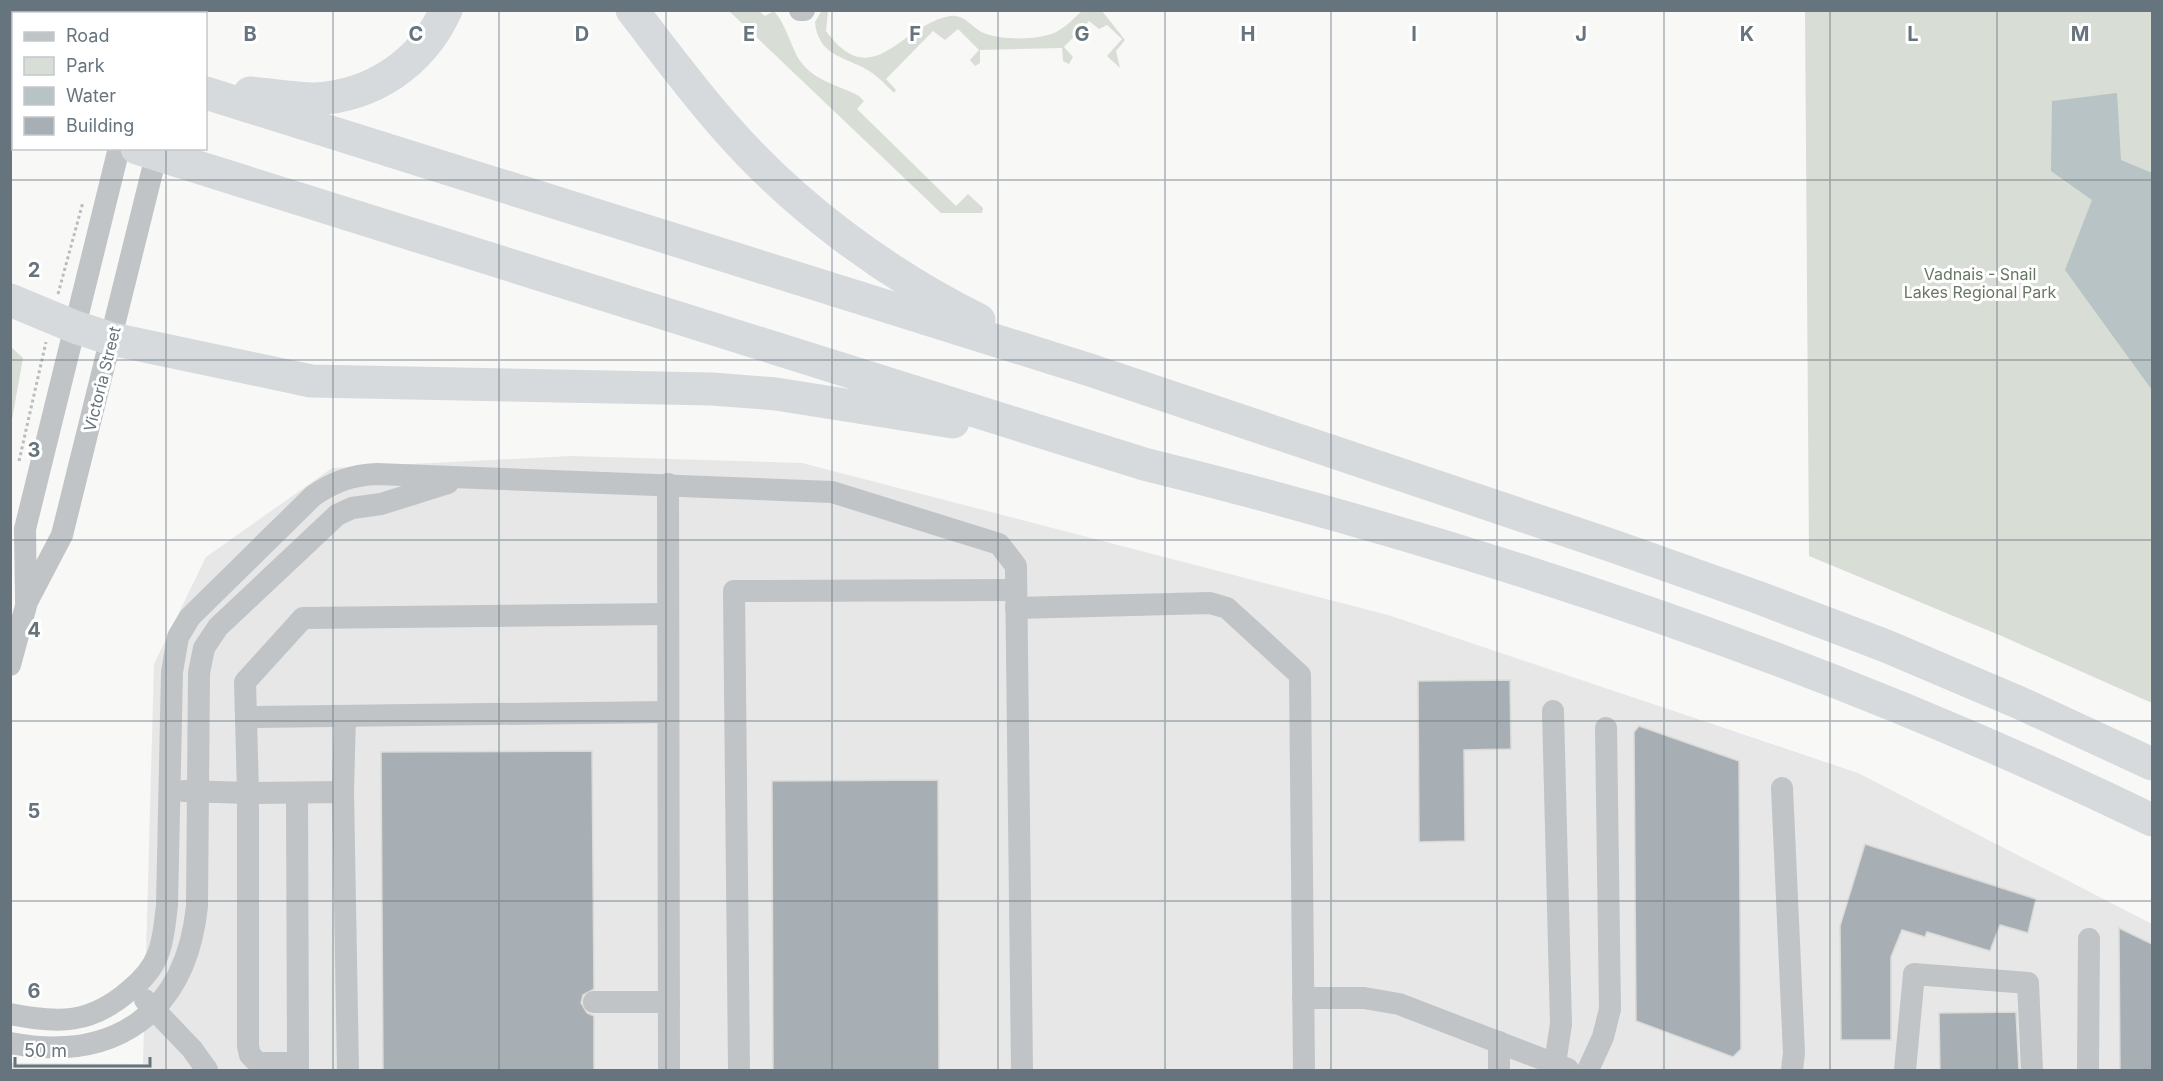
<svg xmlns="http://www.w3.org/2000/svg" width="2163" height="1081" font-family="Inter,sans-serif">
<rect width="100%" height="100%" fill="#f8f8f6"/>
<!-- built -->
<polygon fill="#e6e7e6" points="571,456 802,463 1388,615 1858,773 2152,924 2152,1070 11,1070 11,1063 143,1064 154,664 206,557 332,468"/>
<!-- green -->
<g fill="#d8ddd5">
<path d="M822,10L828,11L826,31C873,95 900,25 950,16C966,14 973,30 986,34C1004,40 1037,40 1054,33C1065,28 1073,19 1082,11H1102L1125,40L1116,51L1120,68L1107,56L1122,39L1107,25L1099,29L1089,21L1064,47L1073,57L1069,64L1063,61L1062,48L980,50V63L975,66L970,60L979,50L958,29L945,40L933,31L886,79L896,90L894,93C885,84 876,74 864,68C841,56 818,54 815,22Z"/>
<path d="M729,11H759L765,16L774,11C786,25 789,41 797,56C811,81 837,84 859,96L864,101L857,109L956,206L968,194L983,208L982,213H941Z"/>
<polygon points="1805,11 2152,11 2152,703 2004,637 1809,556"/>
<polygon points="11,347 23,358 11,425"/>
</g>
<!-- water -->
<polygon fill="#b8c3c6" points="2117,93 2121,160 2152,173 2152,390 2065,270 2092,200 2051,171 2052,101"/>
<!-- building -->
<g fill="#a8afb4" stroke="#dadad8" stroke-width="1.5">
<polygon points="1510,680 1511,749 1464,750 1465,841 1419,842 1418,681"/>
<polygon points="1639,726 1739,761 1741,1049 1733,1057 1636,1021 1634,732"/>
<polygon points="592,751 594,989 583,995 581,1003 587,1013 594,1016 594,1071 383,1071 381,752"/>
<polygon points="938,780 939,1071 773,1071 772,781"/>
<polygon points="1865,844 2036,899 2028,933 2000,925 1990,951 1927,932 1925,937 1902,930 1891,957 1891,1040 1841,1040 1840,926"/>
<polygon points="2119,928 2152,944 2152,1071 2120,1071"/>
<polygon points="2016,1012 2019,1071 1940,1071 1939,1013"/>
</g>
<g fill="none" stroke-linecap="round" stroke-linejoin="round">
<!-- path -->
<g stroke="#babdbf" stroke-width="3" stroke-dasharray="3 3" stroke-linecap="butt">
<polyline points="58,294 83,202"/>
<polyline points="19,461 46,342"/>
</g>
<!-- minor -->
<g stroke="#c0c4c7" stroke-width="22">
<polyline points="800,10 804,10"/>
<polyline points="154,14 154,10"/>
<polyline points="191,14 192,10"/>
<polyline points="668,484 669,1070"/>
<polyline points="26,601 25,529 119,148"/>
<polyline points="1016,608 1210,603 1227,608 1300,675 1304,1070"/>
<polyline points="10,665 27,602 62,535 158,148"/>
<polyline points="1553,711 1561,1024 1555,1064"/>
<polyline points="246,717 668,712"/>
<polyline points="1782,788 1794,1053 1792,1070"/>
<polyline points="184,791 248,793 245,682 303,618 668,614"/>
<polyline points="343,792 345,716"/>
<polyline points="297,793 298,1063"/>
<polyline points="1303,998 1364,998 1399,1004 1568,1069"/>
<polyline points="145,1000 192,1049 207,1070"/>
<polyline points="594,1002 669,1002"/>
<path d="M10,1014C59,1024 91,1024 130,990C141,981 153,968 158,954C164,939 165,921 167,905L172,672L178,637L190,617L313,496C333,482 352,475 377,474L832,492L999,544L1016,566L1022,1070"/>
<polyline points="1499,1042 1499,1070"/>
<path d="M10,1043C115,1063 186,1013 197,906L199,673L204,648L218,627L337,515L352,508L381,504L448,483"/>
<polyline points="298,1070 298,1063 258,1063 250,1055 248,1046 248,793 343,792 348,1070"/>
<polyline points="739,1070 734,591 1016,590"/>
<polyline points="1588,1070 1603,1037 1610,1009 1606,728"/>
<polyline points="1905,1070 1914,974 2028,983 2032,1070"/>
<polyline points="2088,1070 2089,939"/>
</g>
<!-- highway -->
<g stroke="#d6dadd" stroke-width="33">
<path d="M632,10C663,50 693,91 726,128C794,206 886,274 979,320"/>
<polyline points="10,32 14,33"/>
<polyline points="206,93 1090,370 1613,546 1757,597 1886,646 2020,703 2152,764"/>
<path d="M250,93C272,95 294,99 315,99C373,96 422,63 446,10"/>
<polyline points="10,109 14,110"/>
<path d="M137,148L1144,464C1491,550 1830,664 2152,820"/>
<polyline points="10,300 75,327 112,339 311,381 712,389 776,394 953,422"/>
</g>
</g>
<!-- grid -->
<path fill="none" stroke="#66747e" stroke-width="1.5" stroke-opacity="0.55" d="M166,10V14M333,10V1070M499,10V1070M666,10V1070M832,10V1070M998,10V1070M1165,10V1070M1331,10V1070M1497,10V1070M1664,10V1070M1830,10V1070M1997,10V1070M166,148V1070M10,180H2152M10,360H2152M10,540H2152M10,721H2152M10,901H2152"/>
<g text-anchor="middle" stroke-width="6" stroke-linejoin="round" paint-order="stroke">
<!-- park labels -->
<g font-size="16" fill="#687764" stroke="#fff">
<text x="1980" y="280">Vadnais - Snail<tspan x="1980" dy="18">Lakes Regional Park</tspan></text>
</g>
<!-- street labels -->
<g font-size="16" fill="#66747e" stroke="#fff">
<text transform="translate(102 379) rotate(-76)" y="6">Victoria Street</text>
</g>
</g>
<g font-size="20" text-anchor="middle" font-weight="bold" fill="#66747e" stroke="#fff" stroke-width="6" stroke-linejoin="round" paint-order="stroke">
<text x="250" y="41">B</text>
<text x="416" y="41">C</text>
<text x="582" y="41">D</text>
<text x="749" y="41">E</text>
<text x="915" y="41">F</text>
<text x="1082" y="41">G</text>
<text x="1248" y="41">H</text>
<text x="1414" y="41">I</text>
<text x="1581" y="41">J</text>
<text x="1747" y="41">K</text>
<text x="1913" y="41">L</text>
<text x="2080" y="41">M</text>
<text x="34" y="277">2</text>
<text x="34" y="457">3</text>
<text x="34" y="637">4</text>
<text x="34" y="818">5</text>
<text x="34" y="998">6</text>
</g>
<!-- border -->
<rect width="2163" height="1081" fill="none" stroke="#66747e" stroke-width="24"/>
<!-- legend -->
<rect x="12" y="12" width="195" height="138" fill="#ffffff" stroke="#c2c7cb" stroke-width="1.5"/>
<rect x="24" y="32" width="30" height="9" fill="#c0c4c7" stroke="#c2c7cb" stroke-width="1.5"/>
<text x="66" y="42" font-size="18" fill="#66747e">Road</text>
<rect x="24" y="57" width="30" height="18" fill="#d8ddd5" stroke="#c2c7cb" stroke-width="1.5"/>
<text x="66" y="72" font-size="18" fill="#66747e">Park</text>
<rect x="24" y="87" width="30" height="18" fill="#b8c3c6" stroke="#c2c7cb" stroke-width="1.5"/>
<text x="66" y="102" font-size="18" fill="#66747e">Water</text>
<rect x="24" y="117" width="30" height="18" fill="#a8afb4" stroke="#c2c7cb" stroke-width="1.5"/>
<text x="66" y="132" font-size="18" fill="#66747e">Building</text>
<!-- scale -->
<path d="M15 1057v9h135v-9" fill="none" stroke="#66747e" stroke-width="3"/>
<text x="24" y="1057" font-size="18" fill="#66747e" stroke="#ffffff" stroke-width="4.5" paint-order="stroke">50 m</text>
</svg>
